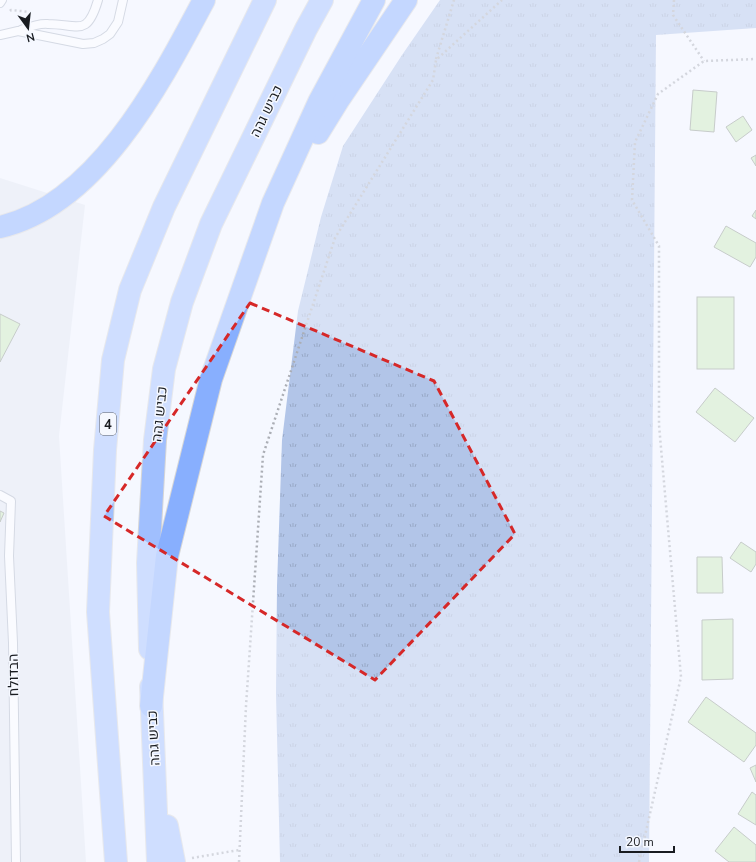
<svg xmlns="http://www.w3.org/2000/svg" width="756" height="862" font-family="'Nunito Sans',Heebo,sans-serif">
<defs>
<pattern id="grass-tufts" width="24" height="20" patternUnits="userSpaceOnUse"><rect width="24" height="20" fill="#b2c5e8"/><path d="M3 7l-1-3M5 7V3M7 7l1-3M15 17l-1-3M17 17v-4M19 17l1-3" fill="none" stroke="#98a9c7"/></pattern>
</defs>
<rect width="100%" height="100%" fill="#f5f8ff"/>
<!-- built -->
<polygon fill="#e5e9f2" points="0,178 85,205 59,436 86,862 0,862"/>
<!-- grass -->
<polygon fill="url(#grass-tufts)" points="440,0 756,0 756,28 656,35 649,862 280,862 276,694 277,586 282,440 298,311 321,217 343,146 402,55"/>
<!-- building -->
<g fill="#ccecba" stroke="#8e978a">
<polygon points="693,90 717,92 714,132 690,130"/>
<polygon points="743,116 752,130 736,142 726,127"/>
<polygon points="756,155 756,166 751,158"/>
<polygon points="756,210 756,219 752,216"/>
<polygon points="726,226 756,243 756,257 750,267 714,247"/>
<rect x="697" y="297" width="37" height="72"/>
<polygon points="0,314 20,324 0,362"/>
<polygon points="715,388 754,418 735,442 696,412"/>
<polygon points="0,511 4,513 0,522"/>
<polygon points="741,542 756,552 756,564 751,572 730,558"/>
<polygon points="697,557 722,557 723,593 697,593"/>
<polygon points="733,619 733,679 702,680 702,620"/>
<polygon points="706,697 756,733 756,745 744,762 688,722"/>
<polygon points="756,765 756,782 750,768"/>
<polygon points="752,792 756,795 756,825 738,814"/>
<polygon points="734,827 756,845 756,862 729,862 715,851"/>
</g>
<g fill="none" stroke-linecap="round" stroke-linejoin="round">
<defs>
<g id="service">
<polyline points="0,3 2,0"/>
<path d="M21,30C29,27 39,23 48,24C78,24 87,38 98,0"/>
<polyline points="0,35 18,31 83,44 94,43 103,39 110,34 118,22 123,0"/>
<polyline points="0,495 11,501 9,556 13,643 16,862"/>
</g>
<g id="trunk">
<polyline points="150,649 148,563 155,440 164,369 182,302 211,224 306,29 322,0"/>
<polyline points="151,687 158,862"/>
<polyline points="167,826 174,862"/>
<polyline points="116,862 98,612 105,450 113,360 130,290 164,207 265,0"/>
</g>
<g id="motorway">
<polyline points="318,133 339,99 406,0"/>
<path d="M0,227C97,205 161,81 204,0"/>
<polyline points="151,706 167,556 211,379 273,203 319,102 374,0"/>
</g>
</defs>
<!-- service casing -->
<use href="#service" stroke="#adb5c3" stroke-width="10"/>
<!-- trunk casing -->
<use href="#trunk" stroke="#d6d6d7" stroke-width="24"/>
<!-- motorway casing -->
<use href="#motorway" stroke="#d6d6d7" stroke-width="24"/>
<!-- path -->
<g stroke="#abaeb5" stroke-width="2.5" stroke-dasharray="2 3" stroke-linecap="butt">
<polyline points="674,0 673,15 704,61"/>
<polyline points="10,11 11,10 30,12"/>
<polyline points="436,59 454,0"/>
<polyline points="192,858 239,850"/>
<polyline points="239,862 246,706 263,455 335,238 433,80 436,60 502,0"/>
<polyline points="639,862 681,677 659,425 659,246 632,200 635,142 658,94 704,61 756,59"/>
</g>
<!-- service -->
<use href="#service" stroke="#fff" stroke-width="8"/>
<!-- trunk -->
<use href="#trunk" stroke="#a0bffe" stroke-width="22"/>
<!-- motorway -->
<use href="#motorway" stroke="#88affe" stroke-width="22"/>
</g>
<!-- marked area -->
<path d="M0 0H756V862H0ZM250,303L434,381L515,534L375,680L104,516Z" fill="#f5f8ff" fill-opacity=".55" fill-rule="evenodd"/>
<path fill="none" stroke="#d62828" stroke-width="3" stroke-dasharray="8 5" stroke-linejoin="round" d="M250,303L434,381L515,534L375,680L104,516Z"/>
<g text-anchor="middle" stroke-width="3" stroke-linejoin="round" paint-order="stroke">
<!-- shield labels -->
<rect fill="#f5f8ff" stroke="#5b5e64" stroke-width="1" x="100" y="413" width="16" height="22" rx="3"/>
<g font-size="13" font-weight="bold" fill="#191c21">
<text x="108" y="429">4</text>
</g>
<!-- street labels -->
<g font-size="14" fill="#191c21" stroke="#f5f8ff">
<text transform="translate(266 111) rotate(-64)" y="5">כביש גהה</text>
<text transform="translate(159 414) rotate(-84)" y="5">כביש גהה</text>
<text transform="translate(13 675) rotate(-91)" y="5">הבדולח</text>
<text transform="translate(153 738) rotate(-93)" y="5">כביש גהה</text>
</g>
</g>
<!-- north arrow -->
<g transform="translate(28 28) rotate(165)" stroke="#f5f8ff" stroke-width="3" paint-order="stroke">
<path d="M0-3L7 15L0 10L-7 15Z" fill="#191c21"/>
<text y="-6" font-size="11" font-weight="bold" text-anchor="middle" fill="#191c21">N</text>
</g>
<!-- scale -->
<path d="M620 846v6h54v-6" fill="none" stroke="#191c21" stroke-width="2"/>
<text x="626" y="846" font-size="12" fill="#191c21" stroke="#f5f8ff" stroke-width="3" paint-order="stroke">20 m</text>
</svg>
